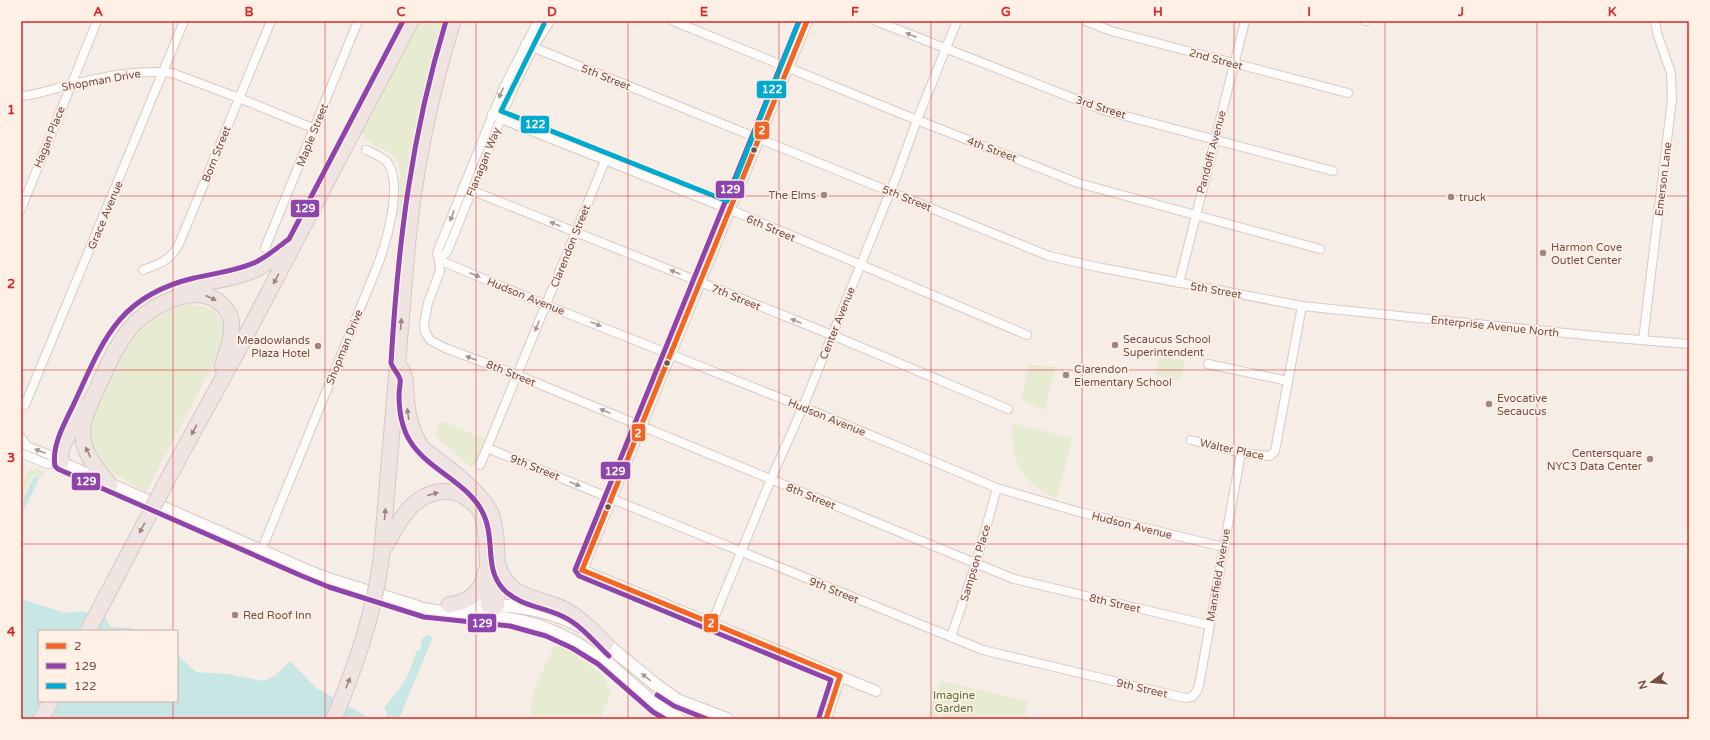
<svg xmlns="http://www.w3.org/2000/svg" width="1710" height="740" font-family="'Varela Round',sans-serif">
<rect width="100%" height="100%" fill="#f6ede6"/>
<!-- green -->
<g fill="#e6ebd1">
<path d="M420,21H444C423,85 412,150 402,216L396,215L397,208H399C400,195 403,169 395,158C390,151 380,148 373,145V142L365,139L366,135L360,133Z"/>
<path d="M188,304C210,308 212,306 225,326L221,349L146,492L110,471L92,447L88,424L121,351L140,329L162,313Z"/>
<polygon points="1160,356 1185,361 1180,381 1155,375"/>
<polygon points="1029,365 1058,367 1055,369 1045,410 1021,400"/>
<polygon points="441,421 486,439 473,468 439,440 435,434"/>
<path d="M1012,423L1071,438L1072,440L1057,498C1022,485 1010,459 1012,423Z"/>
<polygon points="38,468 44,472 44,479 36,474 31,478 21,498 21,486 29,470"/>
<path d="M556,643L578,655L604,677L611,693L600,719H530C532,713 531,707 532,701C534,685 549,658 556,643Z"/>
<polygon points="941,681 1028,701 1024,719 927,719"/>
</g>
<!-- water -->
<g fill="#c8e7e4">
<polygon points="39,475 39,479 21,516 21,503 33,478"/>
<polygon points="21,597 28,601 65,613 82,611 105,618 111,627 131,628 134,631 39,631 39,701 177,701 177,654 196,672 228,674 263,681 276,675 290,661 316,688 372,719 21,719"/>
<path d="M428,635L433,637L399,719H385L387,713L384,707C402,688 409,677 416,652L420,649L422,639Z"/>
</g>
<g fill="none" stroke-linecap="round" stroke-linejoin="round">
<defs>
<g id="minor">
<polyline points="538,21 504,87 437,253 439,260 440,271 428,303 424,324 425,332 430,340 445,348 517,375 1014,579 1209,625"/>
<polyline points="673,21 917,120 1078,183 1320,249"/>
<polyline points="876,21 1103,110 1333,171"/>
<polyline points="1086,21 1111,31 1348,93"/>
<polyline points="1365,21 1366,21"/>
<polyline points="525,44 1049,256 1097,267 1302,306 1605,337 1689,344"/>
<path d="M21,96C37,95 53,89 69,85C103,77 137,69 172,73L239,98L315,129"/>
<polyline points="492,114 501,119 731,210 1027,335"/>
<polyline points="463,187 832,335 1008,409"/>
<polyline points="21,209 97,21"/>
<polyline points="265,248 358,21"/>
<polyline points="439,260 546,305 803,407 997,488 1079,512 1223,547"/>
<polyline points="439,260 447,252 512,91 533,48 550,21"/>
<path d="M143,270C161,263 170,261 179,244L271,21"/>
<polyline points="1179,283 1245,21"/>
<polyline points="1643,340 1672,99 1671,73 1657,33 1655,21"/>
<polyline points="1208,364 1288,381"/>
<polyline points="21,403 25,405 184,21"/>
<polyline points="21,437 27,446 50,455 61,463"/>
<polyline points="1191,440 1241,453 1270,456 1275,451 1302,306"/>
<polyline points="487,448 983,650 1185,698 1192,697 1197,691 1199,685 1241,453"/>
<polyline points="21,453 47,464 61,463"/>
<polyline points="480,465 605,161"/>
<path d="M261,551L377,267C386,244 404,183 387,162C381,156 373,153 366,150"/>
<polyline points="712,623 771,479 803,407 897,175 917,120 957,21"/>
<polyline points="951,637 976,563 997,488"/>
</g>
<g id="tertiary">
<polyline points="807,21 582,570 876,691"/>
<polyline points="826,719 840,676"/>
</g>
<g id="secondary">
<path d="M61,463L305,570L331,580L415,606C427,612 429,609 441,612C467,617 495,615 521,621C540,625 558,633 575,642C584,647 592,655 602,658L658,707L679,719"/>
<path d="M458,605C500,604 541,605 580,626"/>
<polyline points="600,639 655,684 677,700 727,719"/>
</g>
<g id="motorway">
<path d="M181,288C204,282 229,280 252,271C266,265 279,255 292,246"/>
<polyline points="180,456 241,345 411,21"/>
<polyline points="61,463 61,450 81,406"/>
<path d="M110,485C100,473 88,459 84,444C79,424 89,406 97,389C108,364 118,340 137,321C157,303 199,281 222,305C226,309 230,314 231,320C234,335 226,353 222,367"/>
<path d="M385,547C400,519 416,487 453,492C463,494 474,502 480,511C489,526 488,584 488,604L492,610L497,604C497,580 499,538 492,516C485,494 441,462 422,448C411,431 407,414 406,394C405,382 407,378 400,367"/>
<path d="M381,561L407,250C414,173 430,95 453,21"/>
<path d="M498,565C510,603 541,595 569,612C583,620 594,633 606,644"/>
<path d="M449,605C468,602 482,593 485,573"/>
<polyline points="41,719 51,701"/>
</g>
</defs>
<!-- minor casing -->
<use href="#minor" stroke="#d7cac4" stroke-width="10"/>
<!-- tertiary casing -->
<use href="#tertiary" stroke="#d7cac4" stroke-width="12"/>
<!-- secondary casing -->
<use href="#secondary" stroke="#d6c8c3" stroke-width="14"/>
<!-- motorway casing -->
<use href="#motorway" stroke="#d5c8c4" stroke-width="17"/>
<!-- minor -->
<use href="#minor" stroke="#fefcfb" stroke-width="8"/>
<!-- tertiary -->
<use href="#tertiary" stroke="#fefcfb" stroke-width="10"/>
<!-- secondary -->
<use href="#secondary" stroke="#fefcfb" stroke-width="12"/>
<!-- motorway -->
<use href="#motorway" stroke="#f0e4e3" stroke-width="15"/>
<defs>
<g id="motorway-bridge">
<polyline points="88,631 180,456"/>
<path d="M334,719C355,667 373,617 381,561"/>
</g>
</defs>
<!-- motorway-bridge casing -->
<use href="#motorway-bridge" stroke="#d5c8c4" stroke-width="17" stroke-linecap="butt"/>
<!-- motorway-bridge -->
<use href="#motorway-bridge" stroke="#f0e4e3" stroke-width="15"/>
<defs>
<g id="bus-1">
<polyline points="582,570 807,21"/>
<polyline points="582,570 840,676"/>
<polyline points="826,719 840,676"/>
</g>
<g id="bus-2">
<path d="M403,21L289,239C278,247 268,256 256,262C237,271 215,273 194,278C122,295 105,335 77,397C68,418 51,443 55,466L58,469L302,576L329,587L424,617L510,626L546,636L572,648L598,664L653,712L665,719"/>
<path d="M446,21C411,136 398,244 391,363C393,369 398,373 400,379C401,384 399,389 399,394C399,410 401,427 410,441C428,471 473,484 485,518C495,542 484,569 504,590C520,606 544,607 564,617C582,626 595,643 609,656"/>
<polyline points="799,21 575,570 579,576 831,680 819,717"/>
<polyline points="657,695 674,706 707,719"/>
</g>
<polyline id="bus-3" points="544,24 501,111 727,201 799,21"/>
</defs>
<!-- bus-1 casing -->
<use href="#bus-1" stroke="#fff0e6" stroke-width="8"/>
<!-- bus-2 casing -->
<use href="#bus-2" stroke="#fff0e6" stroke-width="8"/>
<!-- bus-3 casing -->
<use href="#bus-3" stroke="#fff0e6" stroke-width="8"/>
<!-- bus-1 -->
<use href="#bus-1" stroke="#f26522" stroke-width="5"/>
<!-- bus-2 -->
<use href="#bus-2" stroke="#8e44ad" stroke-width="5"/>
<!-- bus-3 -->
<use href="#bus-3" stroke="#00a9ce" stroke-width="5"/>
</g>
<!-- one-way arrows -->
<defs><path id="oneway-solid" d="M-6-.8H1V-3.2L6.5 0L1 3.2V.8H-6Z"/></defs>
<g fill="#ab9490">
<use href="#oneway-solid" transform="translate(911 35) rotate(-158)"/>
<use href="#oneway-solid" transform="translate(501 93) rotate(113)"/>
<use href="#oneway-solid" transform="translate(452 216) rotate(111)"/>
<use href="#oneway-solid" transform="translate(555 224) rotate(-158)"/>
<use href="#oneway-solid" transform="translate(675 272) rotate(-158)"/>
<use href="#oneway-solid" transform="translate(475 275) rotate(23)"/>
<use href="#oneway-solid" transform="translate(796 321) rotate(-158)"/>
<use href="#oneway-solid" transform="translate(596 324) rotate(22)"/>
<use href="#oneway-solid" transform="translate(537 326) rotate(112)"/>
<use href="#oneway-solid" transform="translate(471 358) rotate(-159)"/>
<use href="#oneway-solid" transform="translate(605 411) rotate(-158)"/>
<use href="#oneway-solid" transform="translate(40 451) rotate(-159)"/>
<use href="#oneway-solid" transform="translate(575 484) rotate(22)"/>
<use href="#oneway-solid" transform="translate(646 677) rotate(-141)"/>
</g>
<g fill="#9f837e">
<use href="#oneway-solid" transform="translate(276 279) rotate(118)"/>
<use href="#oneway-solid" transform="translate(211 298) rotate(25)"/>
<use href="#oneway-solid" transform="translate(401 324) rotate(-85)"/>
<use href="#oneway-solid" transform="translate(408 414) rotate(-99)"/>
<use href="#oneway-solid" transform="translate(194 430) rotate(118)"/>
<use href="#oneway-solid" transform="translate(88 452) rotate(-116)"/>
<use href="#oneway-solid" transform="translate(433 494) rotate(-15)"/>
<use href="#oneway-solid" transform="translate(385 514) rotate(-85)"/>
<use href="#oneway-solid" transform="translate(142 528) rotate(118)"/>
<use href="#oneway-solid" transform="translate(348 683) rotate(-68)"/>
</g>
<!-- grid -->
<path fill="none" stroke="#d62828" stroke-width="1" stroke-opacity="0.55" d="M173,21V631M325,21V719M476,21V719M628,21V719M779,21V719M931,21V719M1082,21V719M1234,21V719M1385,21V719M1537,21V719M21,196H1689M21,370H1689M21,544H1689M173,701V719"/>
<!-- markers -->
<g fill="#734f48" stroke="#fff0e6" stroke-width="1.5">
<circle cx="754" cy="150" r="3.5"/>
<circle cx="667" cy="363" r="3.5"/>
<circle cx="608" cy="507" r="3.5"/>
</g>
<g fill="#a1867f" stroke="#fff0e6" stroke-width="1.5">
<circle cx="824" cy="195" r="4"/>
<circle cx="1451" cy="197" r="4"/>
<circle cx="1543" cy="253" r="4"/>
<circle cx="1115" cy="345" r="4"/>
<circle cx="318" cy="346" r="4"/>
<circle cx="1066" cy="375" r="4"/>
<circle cx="1489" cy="404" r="4"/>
<circle cx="1650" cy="459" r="4"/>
<circle cx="235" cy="615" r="4"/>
</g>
<g text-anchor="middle" stroke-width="3.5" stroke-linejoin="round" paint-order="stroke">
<!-- street labels -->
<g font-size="11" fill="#734f48" stroke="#fff0e6">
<text transform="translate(1216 59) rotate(15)" y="4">2nd Street</text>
<text transform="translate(606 77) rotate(22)" y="4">5th Street</text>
<text transform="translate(101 80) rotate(-10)" y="4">Shopman Drive</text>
<text transform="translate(1101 107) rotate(18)" y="4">3rd Street</text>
<text transform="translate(312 135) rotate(-68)" y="4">Maple Street</text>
<text transform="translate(49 137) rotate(-68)" y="4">Hagan Place</text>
<text transform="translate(992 149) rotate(21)" y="4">4th Street</text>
<text transform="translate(1211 152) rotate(-75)" y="4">Pandolfi Avenue</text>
<text transform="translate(216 154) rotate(-68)" y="4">Born Street</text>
<text transform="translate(483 162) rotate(-68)" y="4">Flanagan Way</text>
<text transform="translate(1663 179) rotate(-83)" y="4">Emerson Lane</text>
<text transform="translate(907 198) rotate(22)" y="4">5th Street</text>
<text transform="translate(105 215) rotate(-67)" y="4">Grace Avenue</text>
<text transform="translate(771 228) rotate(23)" y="4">6th Street</text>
<text transform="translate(570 246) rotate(-68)" y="4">Clarendon Street</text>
<text transform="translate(1216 290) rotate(10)" y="4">5th Street</text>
<text transform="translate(526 296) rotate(22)" y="4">Hudson Avenue</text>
<text transform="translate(736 297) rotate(22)" y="4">7th Street</text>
<text transform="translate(837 323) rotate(-68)" y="4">Center Avenue</text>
<text transform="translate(1495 326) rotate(6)" y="4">Enterprise Avenue North</text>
<text transform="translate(344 347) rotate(-68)" y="4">Shopman Drive</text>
<text transform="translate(511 373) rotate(22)" y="4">8th Street</text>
<text transform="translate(827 417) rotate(22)" y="4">Hudson Avenue</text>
<text transform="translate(1232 449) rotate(12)" y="4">Walter Place</text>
<text transform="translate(535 467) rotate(22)" y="4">9th Street</text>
<text transform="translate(811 496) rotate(22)" y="4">8th Street</text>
<text transform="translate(1132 525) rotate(14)" y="4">Hudson Avenue</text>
<text transform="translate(975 563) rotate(-73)" y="4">Sampson Place</text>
<text transform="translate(1218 575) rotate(-80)" y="4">Mansfield Avenue</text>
<text transform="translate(834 590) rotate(22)" y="4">9th Street</text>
<text transform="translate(1115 603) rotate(13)" y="4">8th Street</text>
<text transform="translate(1142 688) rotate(13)" y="4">9th Street</text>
</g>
<!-- poi labels -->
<g font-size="11" fill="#734f48" stroke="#fff0e6" text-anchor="start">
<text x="816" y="199" text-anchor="end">The Elms</text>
<text x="1459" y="201">truck</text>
<text x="1551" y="251">Harmon Cove<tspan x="1551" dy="13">Outlet Center</tspan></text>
<text x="1123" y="343">Secaucus School<tspan x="1123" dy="13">Superintendent</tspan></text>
<text x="310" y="344" text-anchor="end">Meadowlands<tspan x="310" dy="13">Plaza Hotel</tspan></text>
<text x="1074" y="373">Clarendon<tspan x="1074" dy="13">Elementary School</tspan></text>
<text x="1497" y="402">Evocative<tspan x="1497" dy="13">Secaucus</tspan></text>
<text x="1642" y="457" text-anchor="end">Centersquare<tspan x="1642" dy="13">NYC3 Data Center</tspan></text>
<text x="243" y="619">Red Roof Inn</text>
</g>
<!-- park labels -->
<g font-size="11" fill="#58733d" stroke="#fff0e6">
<text x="954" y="699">Imagine<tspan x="954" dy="13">Garden</tspan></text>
</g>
</g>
<g stroke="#fff0e6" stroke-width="1.5">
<rect x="756" y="80" width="31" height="19" rx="4" fill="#00a9ce"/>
<rect x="520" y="115" width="30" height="19" rx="4" fill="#00a9ce"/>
<rect x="754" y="121" width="16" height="19" rx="4" fill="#f26522"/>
<rect x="715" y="180" width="30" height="19" rx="4" fill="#8e44ad"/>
<rect x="290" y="199" width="30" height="19" rx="4" fill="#8e44ad"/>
<rect x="631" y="423" width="15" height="19" rx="4" fill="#f26522"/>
<rect x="600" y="461" width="31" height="19" rx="4" fill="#8e44ad"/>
<rect x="71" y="472" width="30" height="19" rx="4" fill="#8e44ad"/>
<rect x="703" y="613" width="16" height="20" rx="4" fill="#f26522"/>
<rect x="467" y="613" width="30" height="20" rx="4" fill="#8e44ad"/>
</g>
<g font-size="11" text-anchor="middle" font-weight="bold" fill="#fff">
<text x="772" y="93">122</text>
<text x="535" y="128">122</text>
<text x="762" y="134">2</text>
<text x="730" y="193">129</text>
<text x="305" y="212">129</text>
<text x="638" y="437">2</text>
<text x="615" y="475">129</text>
<text x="86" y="485">129</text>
<text x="711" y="627">2</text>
<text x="482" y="627">129</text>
</g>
<!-- border -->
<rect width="1710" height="740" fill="none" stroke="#fff0e6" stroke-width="44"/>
<!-- legend -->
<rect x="38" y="630" width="140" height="72" fill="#fff0e6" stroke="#c7b0a7"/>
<rect x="46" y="643" width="20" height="6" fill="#f26522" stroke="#c7b0a7"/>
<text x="74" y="650" font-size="12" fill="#734f48">2</text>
<rect x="46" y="663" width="20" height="6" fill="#8e44ad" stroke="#c7b0a7"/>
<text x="74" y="670" font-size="12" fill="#734f48">129</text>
<rect x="46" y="683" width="20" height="6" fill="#00a9ce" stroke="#c7b0a7"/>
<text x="74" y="690" font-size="12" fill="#734f48">122</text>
<!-- north arrow -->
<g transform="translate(1652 682) rotate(254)" stroke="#fff0e6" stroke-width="3" paint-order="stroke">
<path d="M0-3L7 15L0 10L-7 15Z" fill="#734f48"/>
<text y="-6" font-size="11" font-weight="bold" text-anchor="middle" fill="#734f48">N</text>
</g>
<rect x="22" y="22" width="1666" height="696" fill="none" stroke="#d62828" stroke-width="1.5"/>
<g font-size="13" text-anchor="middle" font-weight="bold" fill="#d62828">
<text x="98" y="16">A</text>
<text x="249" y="16">B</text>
<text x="401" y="16">C</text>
<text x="552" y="16">D</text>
<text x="704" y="16">E</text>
<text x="855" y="16">F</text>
<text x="1006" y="16">G</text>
<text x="1158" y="16">H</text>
<text x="1309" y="16">I</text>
<text x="1461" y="16">J</text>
<text x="1612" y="16">K</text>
<text x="11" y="114">1</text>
<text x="11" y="288">2</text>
<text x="11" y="462">3</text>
<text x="11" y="636">4</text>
</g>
</svg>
